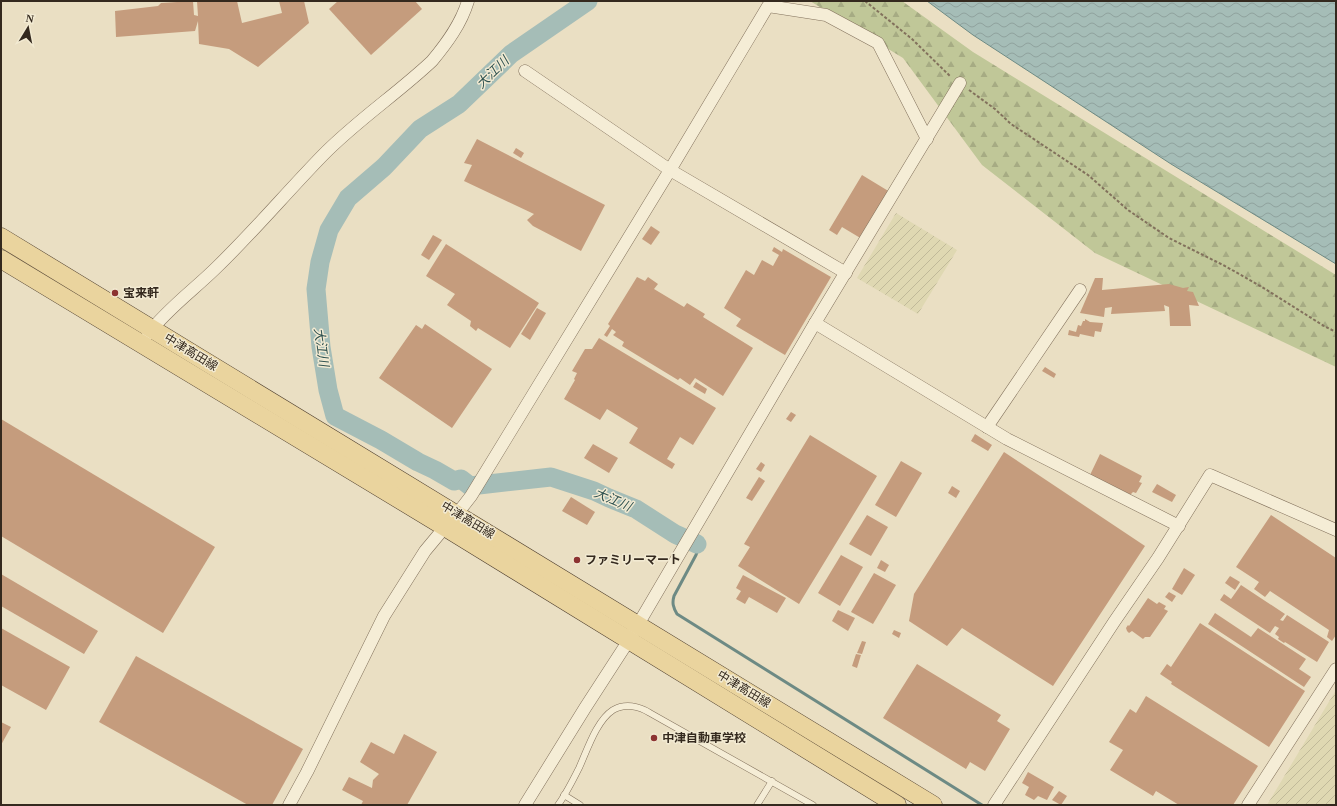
<svg xmlns="http://www.w3.org/2000/svg" width="1337" height="806" font-family="'Times New Roman','Noto Sans JP',serif">
<defs>
<pattern id="farmland-furrows" width="10" height="10" patternUnits="userSpaceOnUse"><rect width="10" height="10" fill="#dfd8b2"/><path d="M-1 1l2-2M0 10L10 0M9 11l2-2" fill="none" stroke="#c0b999"/></pattern>
<pattern id="forest-firs" width="22" height="20" patternUnits="userSpaceOnUse"><rect width="22" height="20" fill="#c0c798"/><path d="M5 1l3.5 6h-7zM16 11l3.5 6h-7z" fill="#a6ab83"/></pattern>
<pattern id="water-waves" width="16" height="10" patternUnits="userSpaceOnUse"><rect width="16" height="10" fill="#a5bdb7"/><path d="M0 5q4-4 8 0t8 0" fill="none" stroke="#8fa29d"/></pattern>
</defs>
<rect width="100%" height="100%" fill="#eadfc3"/>
<!-- farmland -->
<g fill="url(#farmland-furrows)">
<polygon points="896,213 957,250 918,314 857,278"/>
<polygon points="1336,690 1336,805 1267,805"/>
</g>
<!-- forest -->
<polygon fill="url(#forest-firs)" points="810,1 902,1 973,52 1336,275 1336,367 1095,253 982,165 903,58"/>
<!-- water -->
<polygon fill="url(#water-waves)" stroke="#6d8a84" points="927,1 1336,1 1336,264 1171,164 973,35"/>
<g fill="none" stroke-linecap="round" stroke-linejoin="round">
<!-- stream -->
<path stroke="#6d8a84" stroke-width="3" d="M697,544L698,549L696,555L674,596C672,603 673,607 677,614L982,805"/>
<!-- river -->
<polyline stroke="#a5bdb7" stroke-width="19" points="588,1 511,54 459,104 420,129 384,167 348,198 329,230 320,262 316,289 321,347 328,390 335,416 381,440 418,462 435,470 454,481 461,479 470,486 551,477 594,491 609,498 636,509 675,534 697,544"/>
</g>
<!-- building -->
<g fill="#c59c7d">
<polygon points="193,1 194,15 198,16 197,1 237,1 242,23 282,13 279,1 304,1 309,23 258,67 229,49 199,44 198,21 195,31 116,37 115,11 158,6 161,3"/>
<polygon points="338,1 415,1 422,9 371,55 329,9"/>
<polygon points="477,139 605,205 581,251 533,226 527,220 534,214 464,181 472,165 464,163"/>
<polygon points="516,148 524,153 521,158 513,153"/>
<polygon points="862,175 890,192 862,239 842,227 837,235 829,230"/>
<polygon points="651,226 660,232 651,245 642,239"/>
<polygon points="433,235 442,240 429,260 421,255"/>
<polygon points="446,244 539,303 510,348 478,328 476,331 470,326 471,321 447,305 455,294 426,276"/>
<polygon points="774,247 782,252 783,249 831,277 785,355 736,326 741,319 724,308 746,270 754,275 762,260 773,266 779,255 772,251"/>
<polygon points="637,277 645,281 648,277 658,284 654,289 684,307 687,303 705,314 703,317 753,348 723,396 695,378 690,385 680,378 678,380 622,346 624,342 613,335 616,332 612,329 607,337 604,335 610,326 608,324"/>
<polygon points="1095,278 1103,278 1102,290 1169,284 1183,288 1189,287 1187,291 1193,292 1199,306 1189,305 1191,326 1170,326 1169,307 1164,305 1165,311 1111,314 1112,307 1105,308 1104,317 1080,313"/>
<polygon points="537,308 546,313 530,340 521,334"/>
<polygon points="1085,319 1090,322 1103,323 1101,332 1095,331 1094,337 1080,334 1079,337 1068,335 1069,330 1076,332 1078,325 1081,326 1083,321 1085,321"/>
<polygon points="425,324 492,369 452,428 379,378 416,325 422,329"/>
<polygon points="599,338 716,408 693,445 680,437 667,459 675,464 672,469 629,443 638,428 607,409 600,420 564,399 575,380 574,379 577,373 572,371 585,349 592,349"/>
<polygon points="1045,367 1056,374 1054,378 1042,371"/>
<polygon points="696,382 707,389 705,394 693,387"/>
<polygon points="791,412 796,415 791,422 786,419"/>
<polygon points="1,419 215,547 163,633 1,536"/>
<polygon points="975,434 992,445 988,451 971,441"/>
<polygon points="810,435 877,476 799,604 738,566 750,547 744,544"/>
<polygon points="593,444 618,458 609,473 584,458"/>
<polygon points="1004,452 1145,546 1053,686 962,628 947,646 909,621 914,594"/>
<polygon points="1100,454 1142,476 1139,482 1142,483 1136,493 1133,492 1130,495 1090,475"/>
<polygon points="901,461 922,473 896,517 875,505"/>
<polygon points="761,462 765,465 761,472 756,469"/>
<polygon points="759,477 765,481 752,501 746,498"/>
<polygon points="1157,484 1176,495 1172,502 1152,492"/>
<polygon points="952,486 960,491 956,498 948,493"/>
<polygon points="571,497 595,512 587,525 562,511"/>
<polygon points="867,515 888,527 871,556 849,544"/>
<polygon points="1271,515 1336,558 1336,635 1332,641 1327,637 1329,630 1270,591 1265,597 1254,589 1259,582 1236,567"/>
<polygon points="841,555 863,567 840,606 818,593"/>
<polygon points="881,560 889,565 885,572 877,568"/>
<polygon points="1184,568 1195,575 1182,595 1172,589"/>
<polygon points="874,573 896,585 873,624 851,612"/>
<polygon points="1,574 98,631 84,654 1,606"/>
<polygon points="743,575 786,598 777,613 749,597 745,604 736,599 741,591 736,588"/>
<polygon points="1230,576 1240,582 1235,590 1225,583"/>
<polygon points="1241,585 1285,614 1280,620 1283,621 1287,615 1329,642 1317,662 1285,642 1284,643 1278,639 1279,637 1275,634 1279,628 1275,626 1270,633 1220,600 1224,594 1231,599"/>
<polygon points="1169,592 1176,596 1172,602 1165,597"/>
<polygon points="1148,598 1157,604 1159,602 1166,606 1164,609 1168,611 1150,637 1145,637 1143,639 1132,631 1129,633 1127,631 1126,628 1128,625 1129,626"/>
<polygon points="838,610 855,618 848,631 832,621"/>
<polygon points="1215,613 1251,637 1258,628 1306,659 1299,669 1311,677 1304,687 1208,624"/>
<polygon points="1200,623 1305,691 1269,747 1171,684 1172,682 1160,674 1167,664 1171,667"/>
<polygon points="1,628 70,667 46,710 1,685"/>
<polygon points="894,630 901,633 899,638 892,634"/>
<polygon points="862,641 866,642 862,654 857,653"/>
<polygon points="856,654 861,655 857,668 852,666"/>
<polygon points="136,656 303,749 272,805 248,805 99,722"/>
<polygon points="917,664 1001,715 997,721 1010,729 985,771 970,762 966,769 883,718"/>
<polygon points="1146,696 1258,766 1233,805 1179,805 1156,791 1153,796 1110,770 1123,750 1109,742 1130,709 1136,713"/>
<polygon points="1,722 11,727 1,745"/>
<polygon points="404,734 437,752 407,805 361,805 363,801 342,790 349,777 372,788 373,780 379,774 360,762 371,742 394,754"/>
<polygon points="1028,772 1054,787 1047,800 1038,796 1034,800 1025,795 1029,787 1022,783"/>
<polygon points="1059,791 1067,796 1061,805 1052,800"/>
</g>
<g fill="none" stroke-linecap="round" stroke-linejoin="round">
<defs>
<g id="service">
<polyline points="564,795 580,805"/>
<path d="M558,805C566,794 573,780 579,768C587,751 596,721 613,710C625,703 639,706 650,713L813,805"/>
<polyline points="757,805 772,781"/>
</g>
<g id="minor">
<polyline points="525,71 670,170 846,273"/>
<polyline points="815,323 1007,439 1179,526"/>
<path d="M148,334C168,308 195,289 218,266C254,231 287,192 322,156C356,121 397,94 432,61C447,43 461,24 468,1"/>
<polyline points="987,427 1080,290"/>
<polyline points="289,805 307,772 384,616 425,551 445,527 457,514 471,496 670,170 768,6 826,15 878,43 927,139"/>
<polyline points="525,805 585,708 629,640 815,323 960,83"/>
<polyline points="994,805 1114,622 1158,558 1210,475 1336,530"/>
<polyline points="1248,805 1336,669"/>
</g>
<g id="primary">
<polyline points="1,237 933,805"/>
<polyline points="1,259 445,527 897,805"/>
</g>
</defs>
<!-- service casing -->
<use href="#service" stroke="#82715c" stroke-width="7"/>
<!-- minor casing -->
<use href="#minor" stroke="#82715c" stroke-width="13"/>
<!-- primary casing -->
<use href="#primary" stroke="#504030" stroke-width="19"/>
<!-- path -->
<g stroke="#82715c" stroke-width="2" stroke-dasharray="3 2" stroke-linecap="butt">
<polyline points="865,1 912,39 951,77"/>
<polyline points="969,90 995,109 1011,124 1088,175 1128,210 1169,238 1225,266 1262,287 1324,326 1336,332"/>
</g>
<!-- service -->
<use href="#service" stroke="#f5edd6" stroke-width="6"/>
<!-- minor -->
<use href="#minor" stroke="#f5edd6" stroke-width="12"/>
<!-- primary -->
<use href="#primary" stroke="#ead49e" stroke-width="18"/>
</g>
<!-- markers -->
<g fill="#8c3331" stroke="#f2ead2" stroke-width="1.5">
<circle cx="115" cy="293" r="4"/>
<circle cx="577" cy="560" r="4"/>
<circle cx="654" cy="738" r="4"/>
</g>
<g text-anchor="middle" stroke-width="3" stroke-linejoin="round" paint-order="stroke">
<!-- poi labels -->
<g font-size="12" font-weight="bold" fill="#34291e" stroke="#f2ead2" text-anchor="start">
<text x="123" y="297">宝来軒</text>
<text x="585" y="564">ファミリーマート</text>
<text x="662" y="742">中津自動車学校</text>
</g>
<!-- street labels -->
<g font-size="12" fill="#34291e" stroke="#f2ead2">
<text transform="translate(191 352) rotate(31)" y="4">中津高田線</text>
<text transform="translate(468 520) rotate(31)" y="4">中津高田線</text>
<text transform="translate(744 689) rotate(31)" y="4">中津高田線</text>
</g>
<!-- water labels -->
<g font-size="13" font-style="italic" fill="#2f5251" stroke="#f2ead2">
<text transform="translate(492 72) rotate(-44)" y="5">大江川</text>
<text transform="translate(322 347) rotate(82)" y="5">大江川</text>
<text transform="translate(613 499) rotate(23)" y="5">大江川</text>
</g>
</g>
<!-- border -->
<rect width="1337" height="806" fill="none" stroke="#34291e" stroke-width="4"/>
<!-- north arrow -->
<g transform="translate(28 28) rotate(10)" stroke="#f2ead2" stroke-width="3" paint-order="stroke">
<path d="M0-3L7 15L0 10L-7 15Z" fill="#34291e"/>
<text y="-6" font-size="11" font-weight="bold" text-anchor="middle" fill="#34291e">N</text>
</g>
</svg>
